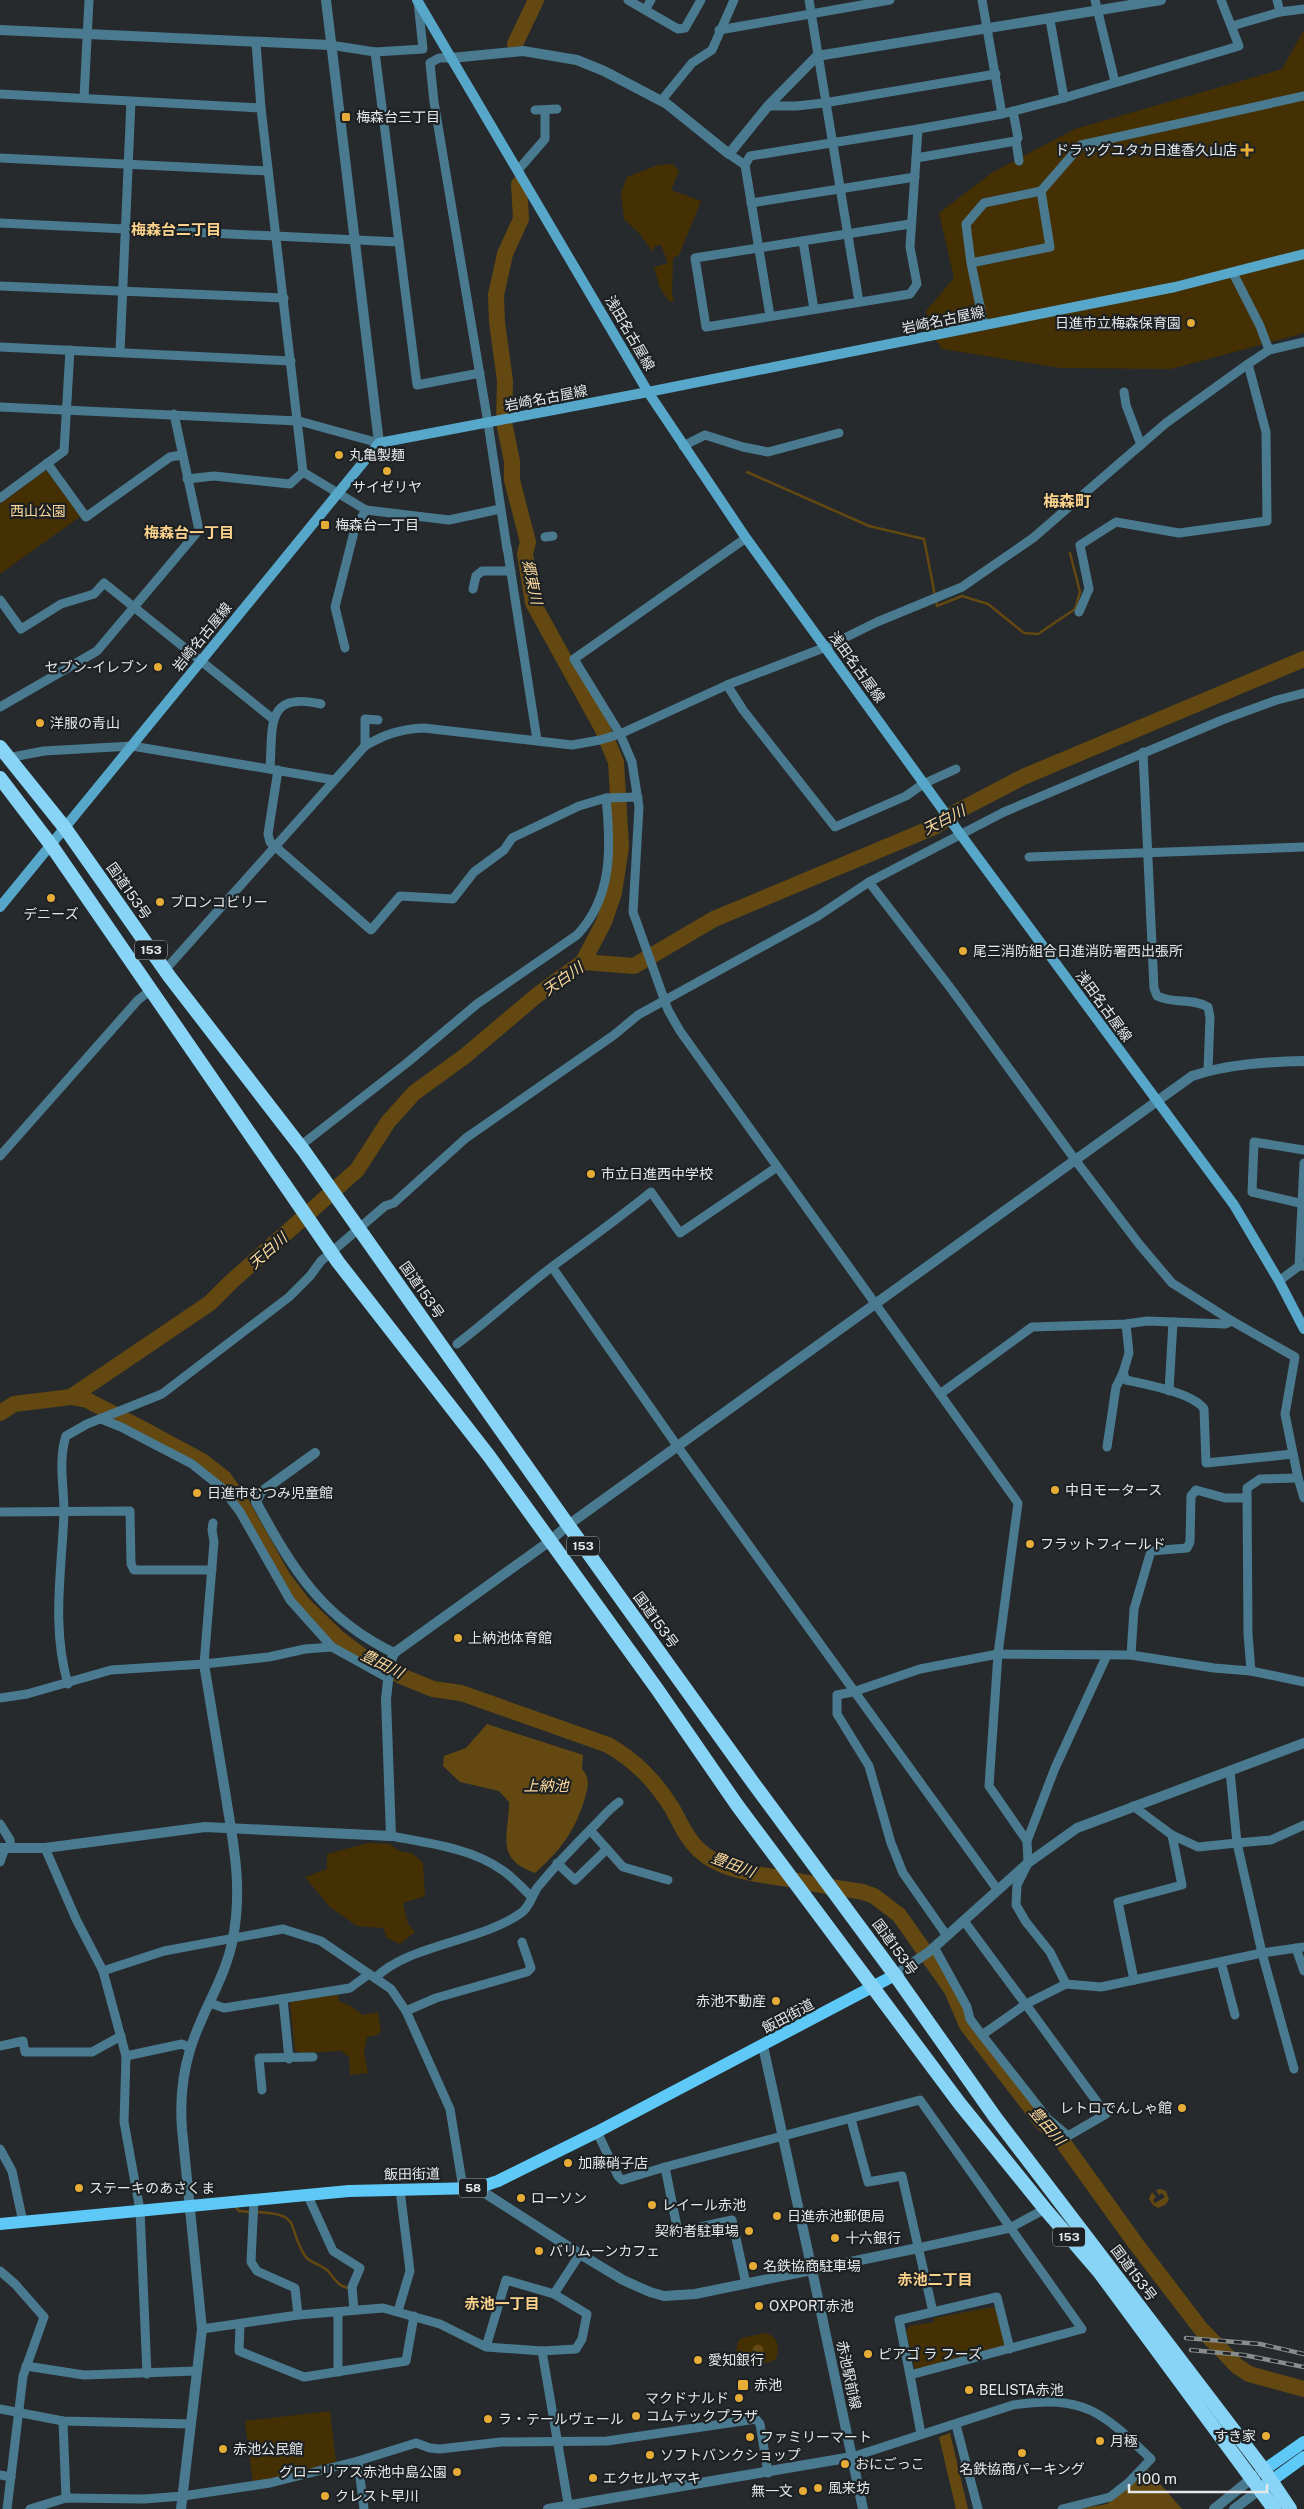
<svg xmlns="http://www.w3.org/2000/svg" width="1304" height="2509" font-family="'Public Sans','Noto Sans JP',sans-serif">
<rect width="100%" height="100%" fill="#262a2c"/>
<!-- green -->
<g fill="#453004">
<polygon points="1304,30 1304,333 1171,369 1061,368 942,349 929,330 926,311 954,278 939,213 993,172 1075,129 1282,69"/>
<polygon points="673,164 679,171 671,190 701,201 679,255 673,258 672,295 674,300 670,302 660,288 654,267 668,263 661,245 655,246 653,252 638,232 624,219 621,193 627,177 658,165"/>
<polygon points="46,470 81,516 0,574 0,504"/>
<polygon points="368,1843 390,1844 399,1851 412,1853 423,1863 425,1896 403,1903 408,1924 415,1932 400,1944 387,1938 383,1928 357,1926 330,1907 305,1877 327,1869 327,1854"/>
<polygon points="338,1994 339,2002 349,2005 363,2015 378,2012 381,2031 378,2035 367,2037 364,2053 368,2073 350,2075 349,2057 341,2051 300,2053 295,2050 290,2002"/>
<polygon points="993,2307 997,2310 1005,2345 1003,2349 920,2371 915,2369 906,2331 910,2326 934,2322 934,2318"/>
<path d="M765,2333C778,2336 780,2347 776,2359C767,2364 751,2366 741,2363L736,2354L738,2341L742,2338Z"/>
<polygon points="330,2411 336,2462 253,2483 245,2421"/>
</g>
<!-- water -->
<g fill="#634811">
<path d="M487,1724L583,1755L582,1769C591,1779 588,1788 584,1801C575,1831 559,1852 535,1873C494,1859 509,1835 509,1802L499,1791L460,1782L443,1766L444,1756L466,1748Z"/>
<polygon points="1160,2189 1166,2191 1169,2200 1165,2205 1158,2208 1153,2205 1149,2199 1152,2192 1156,2197 1153,2200 1155,2203 1165,2197 1162,2193 1159,2195 1156,2190"/>
<circle cx="758" cy="2350" r="5.5"/>
<polygon points="950,2433 968,2509 956,2509 939,2437"/>
<polygon points="1148,2470 1182,2509 1079,2509 1107,2504"/>
</g>
<g fill="none" stroke-linecap="round" stroke-linejoin="round">
<!-- stream -->
<g stroke="#634811" stroke-width="2.5">
<polyline points="747,472 869,526 924,539 937,606 962,596 988,604 1024,633 1038,634 1075,609 1080,592 1070,553"/>
<polyline points="236,2207 239,2211 250,2212"/>
<path d="M256,2212C303,2214 286,2225 305,2256C310,2263 322,2265 328,2271C335,2279 338,2286 348,2288"/>
</g>
<!-- river -->
<g stroke="#634811" stroke-width="16">
<polyline points="515,44 536,0"/>
<polyline points="583,962 634,966 714,919 934,827 958,811 1023,777 1304,659"/>
<path d="M71,1397L87,1400L141,1428L202,1461L224,1478L240,1501L283,1578L303,1604L337,1637L362,1656L401,1676L433,1689L461,1693L608,1745C636,1761 655,1781 672,1808C680,1822 686,1838 699,1850C723,1872 757,1874 788,1879C813,1884 838,1888 863,1892L874,1896L899,1915L952,1990L967,2025L1042,2122L1059,2137L1136,2244L1201,2329L1237,2366L1249,2374L1304,2389"/>
<polyline points="0,1413 14,1404 71,1397 210,1303 232,1281 357,1170 388,1122 414,1093 465,1056 536,996 583,962 604,922 614,893 621,847 616,762 602,728 533,603 525,554 528,542 512,480 512,461 504,422 505,381 497,322 496,295 505,254 521,219 519,184"/>
</g>
<!-- minor -->
<g stroke="#4a7a8f" stroke-width="9">
<polyline points="628,0 678,29 685,28 701,0"/>
<polyline points="809,0 859,302"/>
<polyline points="982,0 1002,114"/>
<polyline points="1095,0 1115,82"/>
<polyline points="645,10 651,0"/>
<polyline points="1280,12 1304,9"/>
<polyline points="1050,20 1064,98"/>
<polyline points="1232,26 1280,12 1277,0"/>
<polyline points="719,30 890,0"/>
<polyline points="330,45 375,52 423,49 418,2"/>
<polyline points="375,52 417,385 480,373"/>
<polyline points="451,58 439,58 430,63 434,102 488,423 507,549"/>
<polyline points="0,94 261,108"/>
<polyline points="84,98 89,0"/>
<polyline points="661,101 692,63 712,50 734,0"/>
<polyline points="768,106 796,106 824,103 996,74"/>
<polyline points="535,110 557,109"/>
<polyline points="1016,141 1019,161"/>
<polyline points="729,154 745,165 750,156 918,129"/>
<polyline points="0,158 268,171"/>
<polyline points="916,158 1016,141 1018,138 1013,111"/>
<polyline points="745,165 770,316"/>
<polyline points="518,170 545,139 545,110"/>
<polyline points="1041,191 1081,145 1304,96"/>
<polyline points="751,203 915,177"/>
<polyline points="0,223 399,242"/>
<polyline points="910,224 695,258 706,327 910,294 917,284 910,247 918,129 1002,114 1064,98 1239,46 1221,0"/>
<polyline points="803,241 814,309"/>
<polyline points="971,263 1050,247 1041,191 984,203 966,224 971,263 984,325"/>
<polyline points="1233,273 1260,326 1269,350"/>
<polyline points="0,286 284,298"/>
<polyline points="0,347 291,361"/>
<polyline points="120,352 131,101"/>
<polyline points="1124,392 1126,405 1141,445"/>
<polyline points="0,407 299,421 379,443"/>
<polyline points="683,446 705,435 743,447 768,452 839,433"/>
<polyline points="47,463 86,517 170,457 182,455"/>
<polyline points="303,472 366,510 355,528 335,607 345,648"/>
<polyline points="187,479 214,476 290,484 303,472 261,108 256,43"/>
<polyline points="0,498 64,451 70,350"/>
<polyline points="366,510 449,520 500,509"/>
<polyline points="545,537 553,536"/>
<polyline points="746,538 574,659 620,734 632,762 639,807 633,912 668,1010 680,1031 1018,1503 998,1654 989,1786 1027,1841"/>
<polyline points="507,547 537,740"/>
<polyline points="473,589 476,576 482,571 511,571"/>
<polyline points="0,600 21,629 61,604 94,594 104,583 273,719"/>
<polyline points="1079,612 1089,589 1080,545 1116,522 1179,533 1267,521 1266,432 1248,364"/>
<polyline points="727,685 743,710 835,827 906,796 923,784 956,769"/>
<polyline points="0,707 97,651 199,530 174,414"/>
<polyline points="365,746 365,719 378,720"/>
<path d="M1143,752L1154,988L1157,996C1174,1004 1193,998 1208,1007L1210,1017L1208,1070"/>
<polyline points="7,758 44,751 132,746 334,780"/>
<path d="M270,768C273,726 265,691 321,704"/>
<polyline points="278,770 268,834 270,842 371,930 400,896 453,899 474,872 504,850 512,838 579,806 606,798 638,797"/>
<polyline points="1029,857 1304,847"/>
<polyline points="869,882 952,990 1076,1161 1139,1244 1172,1283 1232,1321 1295,1357 1285,1414 1298,1478 1304,1498"/>
<path d="M165,970L365,746C385,734 401,729 424,728L572,745L600,740L620,734L727,685L826,647L877,622L962,587L1033,538L1166,423L1248,364L1269,350L1304,342"/>
<path d="M300,1146L408,1062L477,1004L577,935C613,897 611,847 606,798"/>
<polyline points="1304,1150 1254,1142 1252,1192 1304,1204"/>
<polyline points="0,1156 138,1000 151,990"/>
<polyline points="1299,1266 1304,1163"/>
<polyline points="552,1267 678,1447 997,1889"/>
<polyline points="1279,1281 1299,1266 1304,1266"/>
<path d="M1126,1324L1129,1353L1123,1373L1126,1380C1144,1384 1194,1393 1204,1409L1206,1463L1293,1454"/>
<path d="M457,1344C490,1319 520,1291 553,1266C586,1242 619,1218 651,1192L680,1233L777,1167"/>
<polyline points="1169,1391 1173,1322"/>
<polyline points="940,1394 1032,1327 1126,1324 1147,1321 1225,1324 1232,1321"/>
<polyline points="101,1419 121,1427 192,1464 222,1488 240,1512 290,1600 332,1647 388,1678"/>
<polyline points="1107,1447 1116,1387 1123,1373"/>
<polyline points="0,1512 130,1511 131,1564 134,1570 212,1570"/>
<polyline points="1131,1655 1134,1609 1151,1551 1187,1548 1190,1542 1191,1496 1196,1490 1225,1498 1247,1498"/>
<polyline points="204,1664 214,1542 212,1530 213,1523"/>
<polyline points="1251,1671 1248,1634 1247,1488 1260,1479 1298,1478"/>
<path d="M68,1684C51,1626 62,1570 64,1512C64,1487 58,1460 66,1436L87,1424L162,1394L289,1297L310,1276L321,1261L385,1206L394,1203L466,1138L614,1035L638,1015L818,916L869,882L1004,812L1222,720L1277,700L1304,693"/>
<polyline points="0,1698 27,1694 111,1670 204,1664 269,1657 305,1649 332,1647"/>
<polyline points="1230,1771 1237,1843 1271,1840 1304,1825"/>
<polyline points="1133,1806 1172,1835 1198,1847 1237,1843 1262,1953 1294,2069"/>
<polyline points="0,1824 10,1840 11,1848"/>
<polyline points="590,1830 623,1867 668,1880"/>
<path d="M391,1836C428,1843 471,1848 502,1870C513,1877 522,1888 531,1896"/>
<polyline points="45,1848 76,1919 103,1971 126,2056 124,2122 140,2210 147,2374"/>
<polyline points="0,1862 5,1848"/>
<polyline points="557,1863 575,1880 607,1849"/>
<path d="M964,1921L1018,1994C1048,2034 1076,2074 1106,2114L1068,2136L1048,2119L982,2035L1026,2004L1066,1984L1101,1987L1262,1953L1304,1947"/>
<polyline points="947,1936 903,1873 891,1843 869,1766 837,1714 837,1695 853,1692 920,1669 998,1654 1131,1655 1214,1668 1251,1671 1304,1682"/>
<polyline points="934,1947 967,2007 970,2019 982,2035"/>
<polyline points="1296,1948 1304,1971"/>
<polyline points="1221,1962 1235,2015"/>
<polyline points="103,1971 164,1951 283,1929 321,1941 391,1989 406,2011 450,2109 463,2188"/>
<path d="M375,1978C410,1944 480,1942 521,1913C529,1908 532,1896 537,1888C555,1866 574,1846 594,1826C602,1818 610,1808 619,1802"/>
<polyline points="1134,1980 1118,1902 1182,1885 1172,1835"/>
<polyline points="1066,1984 1050,1952 1026,1922 1016,1905 1017,1885 1028,1863 1027,1841 1055,1768 1107,1655"/>
<polyline points="283,1999 289,2059"/>
<polyline points="210,2003 224,2008 350,1988 369,1974"/>
<polyline points="406,2011 436,1998 527,1972 531,1968 522,1942"/>
<polyline points="0,2046 23,2041 25,2052 92,2052 121,2036"/>
<polyline points="126,2056 182,2044 190,2048"/>
<polyline points="262,2090 259,2058 313,2057"/>
<polyline points="851,2119 868,2182 902,2176 933,2312"/>
<polyline points="597,2132 618,2176 622,2180 665,2167 920,2100 1082,2329 910,2375 899,2320 997,2297 1010,2349"/>
<polyline points="0,2149 12,2171 23,2222"/>
<polyline points="665,2167 678,2232 732,2220 746,2284"/>
<polyline points="307,2194 333,2251 360,2268 352,2287 354,2310"/>
<polyline points="254,2199 251,2262 257,2271 295,2288 298,2315"/>
<polyline points="918,2248 1010,2228 1045,2209"/>
<polyline points="0,2271 15,2284 44,2317 23,2376 7,2509"/>
<polyline points="554,2294 580,2254"/>
<polyline points="398,2311 410,2271 400,2190"/>
<polyline points="240,2325 239,2351 304,2377 406,2361 414,2316"/>
<polyline points="202,2329 298,2315 383,2308 440,2324 486,2347 542,2351 576,2349 582,2339 587,2314 554,2294 506,2280 486,2347"/>
<polyline points="542,2351 569,2509"/>
<polyline points="26,2366 84,2375 196,2371"/>
<polyline points="338,2372 338,2313"/>
<polyline points="910,2375 921,2434"/>
<polyline points="0,2409 63,2421 190,2424"/>
<polyline points="63,2421 66,2498"/>
<polyline points="956,2425 978,2509"/>
<path d="M852,2457L1013,2405C1084,2394 1102,2412 1151,2459L1128,2483L1110,2497L1062,2509"/>
<polyline points="358,2461 364,2509"/>
<polyline points="0,2475 11,2477"/>
<polyline points="30,2509 66,2498 144,2499 183,2496 270,2483 358,2461 416,2443 430,2448 440,2449 501,2442 607,2441 756,2419 760,2424 768,2473"/>
</g>
<!-- tertiary -->
<g stroke="#4a7a8f" stroke-width="10">
<polyline points="326,0 379,443"/>
<polyline points="0,30 330,45"/>
<polyline points="451,58 523,51 577,60 604,71 667,104 729,154 768,106 817,56 1161,0"/>
<path d="M315,1453L261,1492L256,1502C293,1570 322,1618 394,1653"/>
<path d="M0,1848H45L205,1827L391,1836L386,1699L390,1663L394,1653L550,1541L568,1525L1192,1076C1228,1064 1266,1062 1304,1061"/>
<polyline points="895,1975 930,1951 1028,1863 1077,1828 1304,1743"/>
<polyline points="763,2046 812,2270 918,2248"/>
<polyline points="477,2188 580,2254 623,2280 650,2292 664,2296 695,2294 812,2270 863,2509"/>
<path d="M181,2509L202,2329L182,2129C180,2103 182,2076 190,2050C201,2012 226,1978 233,1938C243,1885 233,1843 225,1791C218,1749 211,1707 204,1664"/>
<polyline points="548,2509 852,2457"/>
<polyline points="1214,2509 1256,2475"/>
<polyline points="1234,2509 1259,2490"/>
</g>
<!-- secondary -->
<g stroke="#57a7ca" stroke-width="10">
<polyline points="417,0 648,392 746,538 961,835 1234,1205 1279,1281 1304,1329"/>
<polyline points="0,907 379,443 648,392 1175,287 1304,254"/>
</g>
<!-- primary -->
<g stroke="#5ec9f7" stroke-width="12">
<polyline points="0,2224 349,2191 477,2188 498,2181 597,2132 895,1975"/>
<polyline points="1264,2470 1304,2442"/>
<polyline points="1259,2490 1304,2457"/>
</g>
<!-- trunk -->
<g stroke="#88d4f6" stroke-width="14">
<polyline points="0,747 65,828 169,976 304,1151 568,1525 754,1784 895,1975 995,2117 1264,2470 1290,2509"/>
<polyline points="0,778 51,845 338,1262 489,1456 657,1689 737,1805 960,2104 1045,2209 1100,2273 1274,2509"/>
</g>
<defs>
<g id="rail">
<polyline points="1186,2338 1260,2344 1304,2354"/>
<polyline points="1191,2350 1244,2355 1304,2367"/>
</g>
</defs>
<!-- rail casing -->
<use href="#rail" stroke="#888c8d" stroke-width="4.5"/>
<!-- rail -->
<use href="#rail" stroke="#1d2123" stroke-width="2.5" stroke-dasharray="8" stroke-linecap="butt"/>
</g>
<!-- markers -->
<g fill="#e6ac36" stroke="#1d2123" stroke-width="2">
<rect x="341" y="112" width="10" height="10" rx="2.5"/>
<path d="M1244.5 142.5h5v5h5v5h-5v5h-5v-5h-5v-5h5z"/>
<circle cx="1191" cy="323" r="5"/>
<circle cx="339" cy="455" r="5"/>
<circle cx="387" cy="471" r="5"/>
<rect x="320" y="520" width="10" height="10" rx="2.5"/>
<circle cx="158" cy="667" r="5"/>
<circle cx="40" cy="723" r="5"/>
<circle cx="51" cy="898" r="5"/>
<circle cx="160" cy="902" r="5"/>
<circle cx="963" cy="951" r="5"/>
<circle cx="591" cy="1174" r="5"/>
<circle cx="1055" cy="1490" r="5"/>
<circle cx="197" cy="1493" r="5"/>
<circle cx="1030" cy="1544" r="5"/>
<circle cx="458" cy="1638" r="5"/>
<circle cx="776" cy="2001" r="5"/>
<circle cx="1182" cy="2108" r="5"/>
<circle cx="568" cy="2163" r="5"/>
<circle cx="79" cy="2188" r="5"/>
<circle cx="521" cy="2198" r="5"/>
<circle cx="652" cy="2205" r="5"/>
<circle cx="777" cy="2216" r="5"/>
<circle cx="749" cy="2231" r="5"/>
<circle cx="835" cy="2238" r="5"/>
<circle cx="539" cy="2251" r="5"/>
<circle cx="753" cy="2266" r="5"/>
<circle cx="759" cy="2306" r="5"/>
<circle cx="868" cy="2354" r="5"/>
<circle cx="698" cy="2360" r="5"/>
<rect x="737" y="2379" width="12" height="12" rx="2.5"/>
<circle cx="969" cy="2390" r="5"/>
<circle cx="739" cy="2398" r="5"/>
<circle cx="636" cy="2416" r="5"/>
<circle cx="488" cy="2419" r="5"/>
<circle cx="1266" cy="2436" r="5"/>
<circle cx="750" cy="2437" r="5"/>
<circle cx="1100" cy="2441" r="5"/>
<circle cx="223" cy="2449" r="5"/>
<circle cx="1022" cy="2453" r="5"/>
<circle cx="650" cy="2455" r="5"/>
<circle cx="845" cy="2464" r="5"/>
<circle cx="457" cy="2472" r="5"/>
<circle cx="593" cy="2478" r="5"/>
<circle cx="818" cy="2488" r="5"/>
<circle cx="803" cy="2491" r="5"/>
<circle cx="325" cy="2496" r="5"/>
</g>
<g text-anchor="middle" stroke-width="4.5" stroke-linejoin="round" paint-order="stroke">
<!-- shield labels -->
<g fill="#1d2123" stroke="#a9acae" stroke-width="1">
<rect x="135" y="940.5" width="32" height="19" rx="4"/>
<rect x="567" y="1536.5" width="32" height="19" rx="4"/>
<rect x="459" y="2178.5" width="28" height="19" rx="4"/>
<rect x="1053" y="2227.5" width="32" height="19" rx="4"/>
</g>
<g font-size="12" font-weight="bold" fill="#e5e8e9">
<text x="151" y="954">153</text>
<text x="583" y="1550">153</text>
<text x="473" y="2192">58</text>
<text x="1069" y="2241">153</text>
</g>
<!-- poi labels -->
<g font-size="14" fill="#e5e8e9" stroke="#1d2123" text-anchor="start">
<text x="356" y="122">梅森台三丁目</text>
<text x="1237" y="155" text-anchor="end">ドラッグユタカ日進香久山店</text>
<text x="1181" y="328" text-anchor="end">日進市立梅森保育園</text>
<text x="349" y="460">丸亀製麺</text>
<text x="387" y="492" text-anchor="middle">サイゼリヤ</text>
<text x="335" y="530">梅森台一丁目</text>
<text x="148" y="672" text-anchor="end">セブン-イレブン</text>
<text x="50" y="728">洋服の青山</text>
<text x="170" y="907">ブロンコビリー</text>
<text x="51" y="919" text-anchor="middle">デニーズ</text>
<text x="973" y="956">尾三消防組合日進消防署西出張所</text>
<text x="601" y="1179">市立日進西中学校</text>
<text x="1065" y="1495">中日モータース</text>
<text x="207" y="1498">日進市むつみ児童館</text>
<text x="1040" y="1549">フラットフィールド</text>
<text x="468" y="1643">上納池体育館</text>
<text x="766" y="2006" text-anchor="end">赤池不動産</text>
<text x="1172" y="2113" text-anchor="end">レトロでんしゃ館</text>
<text x="578" y="2168">加藤硝子店</text>
<text x="89" y="2193">ステーキのあさくま</text>
<text x="531" y="2203">ローソン</text>
<text x="662" y="2210">レイール赤池</text>
<text x="787" y="2221">日進赤池郵便局</text>
<text x="739" y="2236" text-anchor="end">契約者駐車場</text>
<text x="845" y="2243">十六銀行</text>
<text x="549" y="2256">バリムーンカフェ</text>
<text x="763" y="2271">名鉄協商駐車場</text>
<text x="769" y="2311">OXPORT赤池</text>
<text x="878" y="2359">ピアゴ ラ フーズ</text>
<text x="708" y="2365">愛知銀行</text>
<text x="754" y="2390">赤池</text>
<text x="979" y="2395">BELISTA赤池</text>
<text x="729" y="2403" text-anchor="end">マクドナルド</text>
<text x="646" y="2421">コムテックプラザ</text>
<text x="498" y="2424">ラ・テールヴェール</text>
<text x="1256" y="2441" text-anchor="end">すき家</text>
<text x="760" y="2442">ファミリーマート</text>
<text x="1110" y="2446">月極</text>
<text x="233" y="2454">赤池公民館</text>
<text x="660" y="2460">ソフトバンクショップ</text>
<text x="855" y="2469">おにごっこ</text>
<text x="1022" y="2474" text-anchor="middle">名鉄協商パーキング</text>
<text x="447" y="2477" text-anchor="end">グローリアス赤池中島公園</text>
<text x="603" y="2483">エクセルヤマキ</text>
<text x="828" y="2493">風来坊</text>
<text x="793" y="2496" text-anchor="end">無一文</text>
<text x="335" y="2501">クレスト早川</text>
</g>
<!-- street labels -->
<g font-size="14" fill="#e5e8e9" stroke="#1d2123">
<text transform="translate(943 320) rotate(-12)" y="5">岩崎名古屋線</text>
<text transform="translate(630 333) rotate(60)" y="5">浅田名古屋線</text>
<text transform="translate(546 398) rotate(-11)" y="5">岩崎名古屋線</text>
<text transform="translate(202 637) rotate(-51)" y="5">岩崎名古屋線</text>
<text transform="translate(857 667) rotate(54)" y="5">浅田名古屋線</text>
<text transform="translate(129 891) rotate(55)" y="5">国道153号</text>
<text transform="translate(1104 1006) rotate(54)" y="5">浅田名古屋線</text>
<text transform="translate(422 1290) rotate(55)" y="5">国道153号</text>
<text transform="translate(656 1620) rotate(54)" y="5">国道153号</text>
<text transform="translate(895 1947) rotate(54)" y="5">国道153号</text>
<text transform="translate(788 2016) rotate(-28)" y="5">飯田街道</text>
<text transform="translate(412 2174) rotate(-1)" y="5">飯田街道</text>
<text transform="translate(1134 2273) rotate(53)" y="5">国道153号</text>
<text transform="translate(849 2375) rotate(78)" y="5">赤池駅前線</text>
</g>
<!-- park labels -->
<g font-size="14" fill="#fad69a" stroke="#1d2123">
<text x="38" y="516">西山公園</text>
</g>
<!-- neighbourhood labels -->
<g font-size="15" font-weight="bold" fill="#fbd28b" stroke="#1d2123">
<text x="176" y="235">梅森台二丁目</text>
<text x="189" y="538">梅森台一丁目</text>
<text x="935" y="2285">赤池二丁目</text>
<text x="502" y="2309">赤池一丁目</text>
</g>
<!-- water labels -->
<g font-size="15" font-style="italic" fill="#fdd99d" stroke="#1d2123">
<text transform="translate(532 582) rotate(78)" y="5">郷東川</text>
<text transform="translate(944 820) rotate(-27)" y="5">天白川</text>
<text transform="translate(563 979) rotate(-35)" y="5">天白川</text>
<text transform="translate(268 1251) rotate(-42)" y="5">天白川</text>
<text transform="translate(382 1664) rotate(27)" y="5">豊田川</text>
<text x="546" y="1791">上納池</text>
<text transform="translate(733 1865) rotate(21)" y="5">豊田川</text>
<text transform="translate(1047 2126) rotate(49)" y="5">豊田川</text>
</g>
<!-- quarter labels -->
<g font-size="16" font-weight="bold" fill="#fbd28b" stroke="#1d2123">
<text x="1067" y="507">梅森町</text>
</g>
</g>
<!-- scale -->
<path d="M1129 2484v8h138v-8" fill="none" stroke="#e5e8e9" stroke-width="2.5"/>
<text x="1136" y="2484" font-size="15" fill="#e5e8e9" stroke="#1d2123" stroke-width="4" paint-order="stroke">100 m</text>
</svg>
